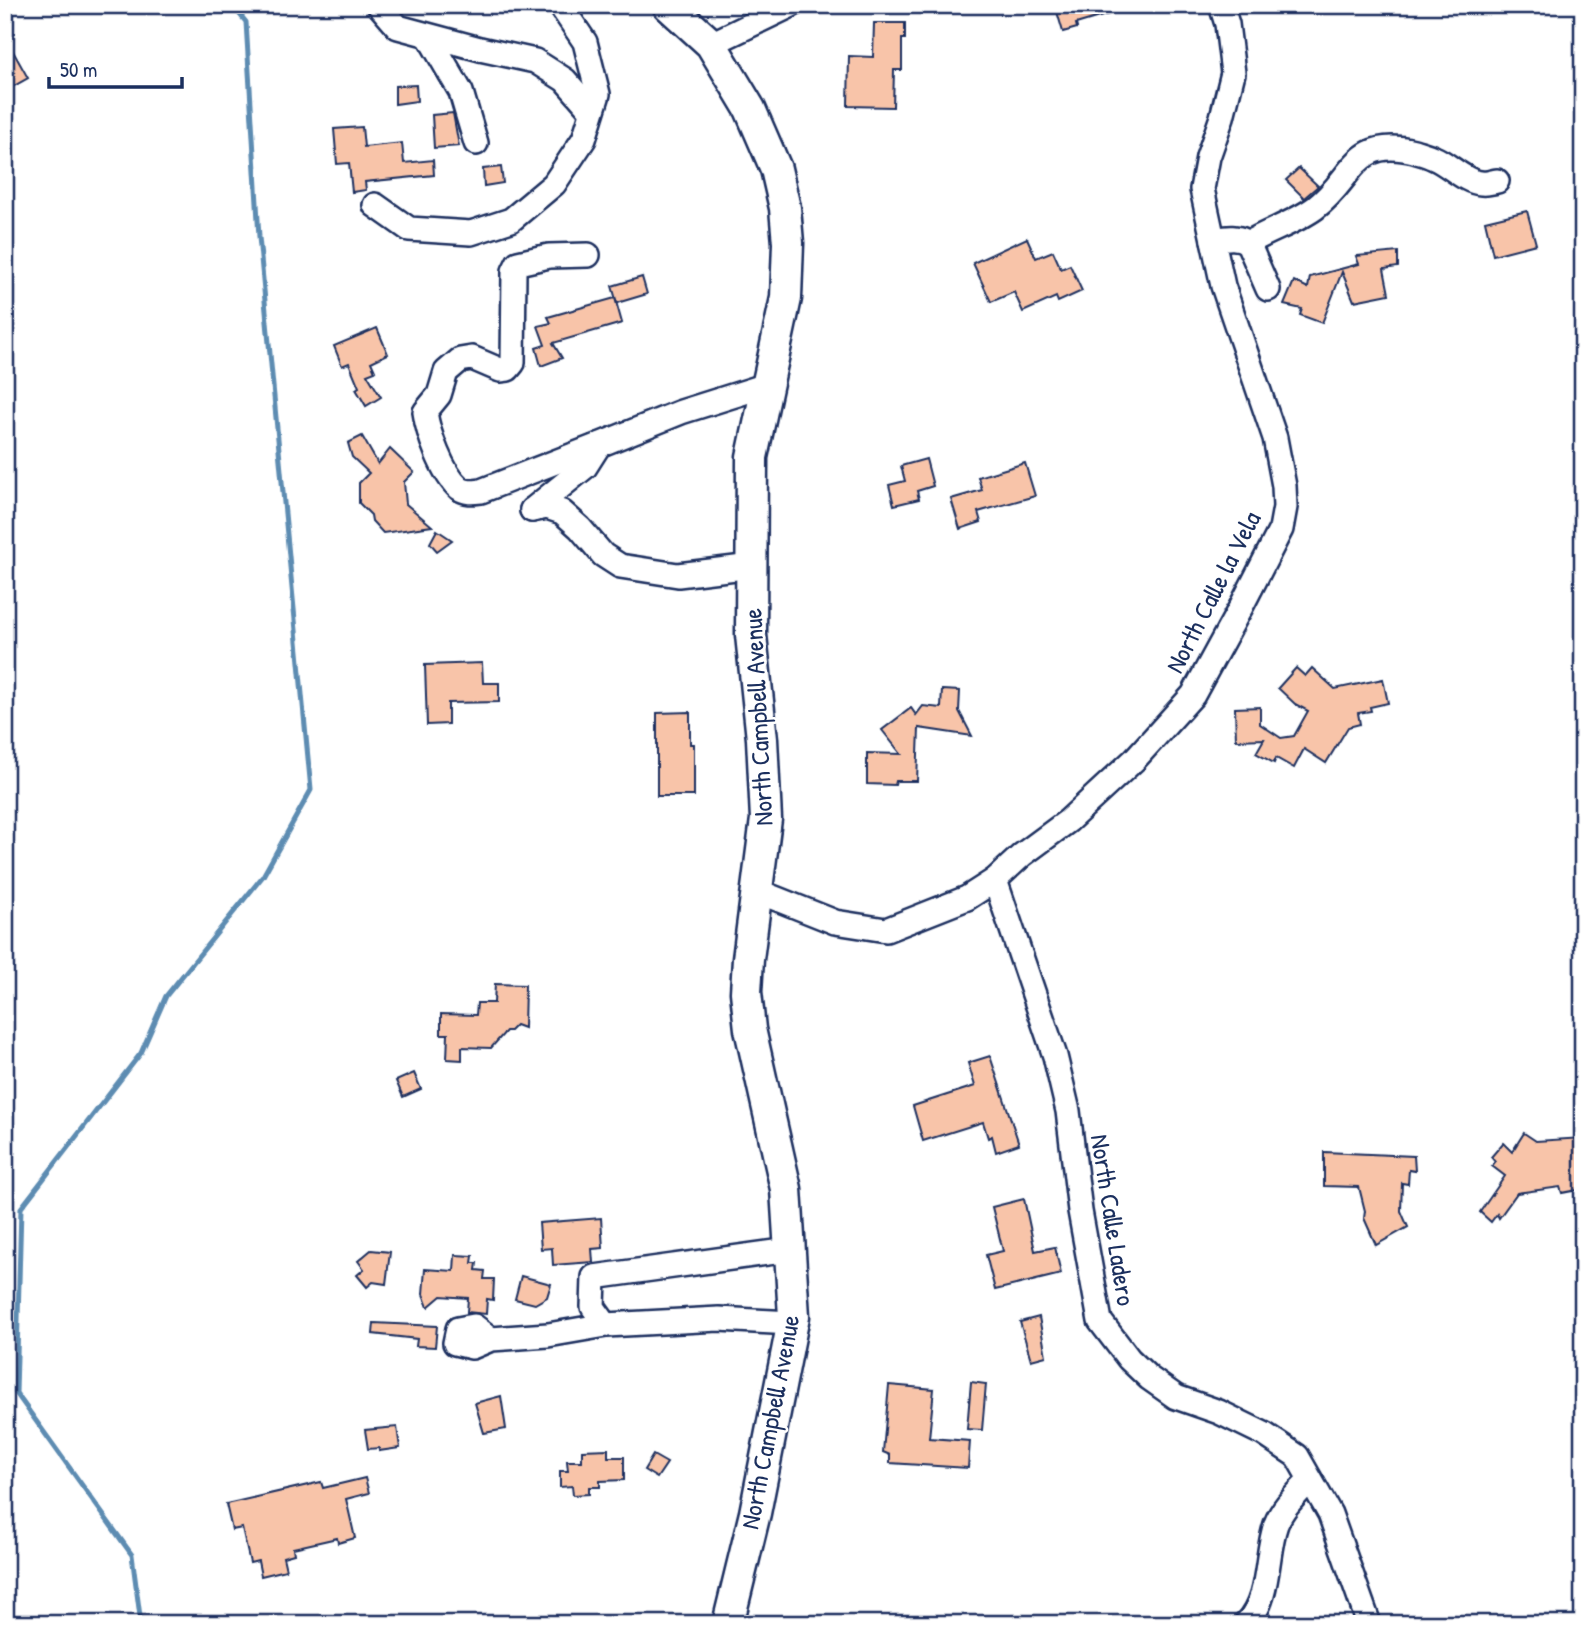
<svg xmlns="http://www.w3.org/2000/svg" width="1588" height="1629" font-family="'Patrick Hand',sans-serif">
<rect width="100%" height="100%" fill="#fff"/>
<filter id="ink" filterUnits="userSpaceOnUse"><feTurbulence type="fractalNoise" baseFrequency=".0143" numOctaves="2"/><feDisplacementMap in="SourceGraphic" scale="14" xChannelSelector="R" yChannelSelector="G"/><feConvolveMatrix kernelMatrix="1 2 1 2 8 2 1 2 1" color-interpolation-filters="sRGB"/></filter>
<g filter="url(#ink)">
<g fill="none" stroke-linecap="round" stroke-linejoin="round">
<!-- stream -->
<polyline stroke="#5d8cb2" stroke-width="5" points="141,1624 132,1555 16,1393 21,1208 141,1053 166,996 263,876 311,790 259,237 246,22 232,5"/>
</g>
<!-- building -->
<g fill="#f8c4a9" stroke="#1b2f5e" stroke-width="2">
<polygon points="1055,5 1126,5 1126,9 1076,24 1077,28 1063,32"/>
<polygon points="874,23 905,23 905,39 902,39 902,70 894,70 893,107 848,106 849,56 873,57"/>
<polygon points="5,37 28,78 5,91"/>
<polygon points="416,85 417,101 395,104 395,86"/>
<polygon points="453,113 459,146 434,148 432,115"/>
<polygon points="362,127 364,147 402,143 404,163 433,160 434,175 365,182 366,190 352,192 349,163 337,164 334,129"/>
<polygon points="501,167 503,183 484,186 483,169"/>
<polygon points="1299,168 1318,186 1304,198 1286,180"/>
<polygon points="1527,211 1536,244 1493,255 1485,221"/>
<polygon points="1027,238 1036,258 1053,251 1061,269 1070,265 1082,291 1058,302 1056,297 1023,312 1014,292 991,302 973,263"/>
<polygon points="1398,252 1398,267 1384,269 1389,294 1354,301 1342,272 1322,323 1300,315 1302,309 1284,305 1294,281 1308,288 1310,277 1359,264 1356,256"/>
<polygon points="642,277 647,294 617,303 612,286"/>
<polygon points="615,298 622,323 553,343 562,358 541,366 536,348 545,345 538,326 551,323 548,317"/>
<polygon points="377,328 388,354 371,362 375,371 367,374 381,397 366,406 356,389 359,387 349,363 342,366 334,346"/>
<polygon points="362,436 378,464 390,449 414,472 404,482 406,504 432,526 383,533 372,521 371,515 359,503 359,483 369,473 352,457 348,443"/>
<polygon points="926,459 933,486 917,491 919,499 894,505 889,485 905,481 901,466"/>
<polygon points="1025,463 1035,496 978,512 981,522 960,529 951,499 982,490 978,477"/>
<polygon points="437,530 452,540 437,551 430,543"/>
<polygon points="482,663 483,683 499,683 499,702 448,703 448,724 427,725 425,665"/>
<polygon points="1296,668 1305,676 1312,668 1335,689 1383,679 1388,703 1370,707 1371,711 1358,713 1360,724 1348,727 1326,763 1304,749 1294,768 1276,758 1274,763 1256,753 1264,739 1236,740 1235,708 1260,707 1260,724 1281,738 1294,736 1308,711 1295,704 1278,688"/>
<polygon points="942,690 960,691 959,711 972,736 919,728 917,781 896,781 895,785 867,784 867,753 901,754 882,730 911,708 916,715 923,706 941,708"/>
<polygon points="690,712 690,744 694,744 694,796 657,796 657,713"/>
<polygon points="495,984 525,985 524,1028 516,1025 510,1031 506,1031 491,1048 462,1047 462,1060 447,1059 448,1034 441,1034 441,1014 476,1015 477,1003 494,1003"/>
<polygon points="990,1056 1019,1144 996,1152 992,1136 988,1138 983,1122 923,1141 913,1106 975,1086 968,1063"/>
<polygon points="414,1073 421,1089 403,1097 396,1081"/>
<polygon points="1524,1133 1536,1141 1583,1138 1583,1189 1562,1193 1560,1187 1517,1193 1499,1218 1497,1214 1491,1222 1480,1212 1505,1176 1492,1166 1495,1162 1491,1157 1503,1143 1512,1152"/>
<polygon points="1324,1152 1414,1156 1415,1171 1409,1170 1408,1184 1402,1183 1401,1211 1408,1227 1376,1245 1364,1218 1365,1211 1359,1187 1324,1186"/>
<polygon points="1024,1199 1035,1251 1055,1247 1061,1274 995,1290 986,1255 1003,1251 992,1207"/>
<polygon points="601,1218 603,1248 592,1249 593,1262 553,1265 552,1248 541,1249 539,1223"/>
<polygon points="371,1250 390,1252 386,1284 373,1282 367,1287 357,1275 364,1269 358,1261"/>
<polygon points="455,1255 473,1256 472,1263 477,1263 476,1270 485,1271 484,1279 494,1279 493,1300 487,1299 486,1314 467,1312 468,1298 441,1296 428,1307 423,1294 425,1269 454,1271"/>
<polygon points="521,1276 551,1284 547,1297 535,1304 515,1299"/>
<polygon points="1039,1317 1046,1356 1031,1360 1020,1322"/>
<polygon points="374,1323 437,1326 435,1347 416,1346 417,1339 373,1334"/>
<polygon points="971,1382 986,1384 982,1430 967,1429"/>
<polygon points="889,1385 934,1389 929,1438 970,1441 968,1468 890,1463 890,1455 883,1452"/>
<polygon points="501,1396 506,1429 484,1433 475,1403"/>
<polygon points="397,1427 400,1448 379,1451 379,1448 368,1449 365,1430"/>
<polygon points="608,1449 608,1457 624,1457 624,1480 600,1481 600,1487 589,1487 589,1494 573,1495 572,1486 560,1487 560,1471 568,1471 567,1461 582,1461 582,1450"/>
<polygon points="653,1455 667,1463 657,1478 644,1470"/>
<polygon points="365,1478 369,1493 346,1499 355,1538 338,1543 337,1538 293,1548 294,1554 283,1557 286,1570 261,1576 258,1561 250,1563 242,1528 232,1530 226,1504 321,1482 323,1488"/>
</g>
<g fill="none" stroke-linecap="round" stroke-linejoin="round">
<defs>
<g id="minor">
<polyline points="379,5 398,27 480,49 535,61 565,80 592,111"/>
<polyline points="429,37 461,92 476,143"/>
<polyline points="711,44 792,5"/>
<polyline points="375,205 409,229 471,233 511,220 554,184 584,139 598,94 585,42 560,5"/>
<path d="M1213,240C1225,238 1238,235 1248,243L1268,289"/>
<path d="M1248,243C1270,230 1294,223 1315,208C1354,179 1353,136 1414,151C1420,153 1428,155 1434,158C1449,164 1465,182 1481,183C1486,184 1492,182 1497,181"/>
<path d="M588,255L549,256L518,263L514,271L513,363L508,369L500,370L472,358L460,360L446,372L439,395L425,412C428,433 442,473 459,488C466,493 473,492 481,491L599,445"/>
<polyline points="532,510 585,467 599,445 681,412 767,385"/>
<polyline points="532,510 547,507 562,512 580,528 603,555 620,566 678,575 752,566"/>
<polyline points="995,880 1055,1056 1068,1111 1080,1211 1100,1321 1129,1359 1149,1378 1176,1397 1219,1412 1264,1434 1297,1456 1330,1514 1369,1624"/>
<polyline points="757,891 835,922 886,930 967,898 995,880 1022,855 1068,821 1134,760 1193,695 1241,607 1281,529 1285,507 1284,486 1275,438 1223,286 1202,189 1208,157 1222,117 1233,73 1227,24 1221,5"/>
<polyline points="606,1325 593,1307 594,1277 790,1250"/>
<polyline points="491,1339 474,1326 458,1329 455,1343 472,1347 491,1339 548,1335 606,1325 719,1319 792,1323"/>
<path d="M1246,1624C1271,1598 1265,1555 1276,1524C1283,1506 1298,1493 1310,1480"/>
</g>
<polyline id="major" points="668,5 711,44 750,109 776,169 785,208 788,243 786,298 752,457 751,635 762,739 766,819 748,959 746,992 750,1029 786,1189 794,1316 755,1513 728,1624"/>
</defs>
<!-- minor casing -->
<use href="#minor" stroke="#1b2f5e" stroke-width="28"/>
<!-- major casing -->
<use href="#major" stroke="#1b2f5e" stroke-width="35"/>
<!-- minor -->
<use href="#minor" stroke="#fff" stroke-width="23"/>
<!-- major -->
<use href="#major" stroke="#fff" stroke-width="30"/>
</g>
</g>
<g text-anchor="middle" stroke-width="5" stroke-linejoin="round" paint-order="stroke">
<!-- street labels -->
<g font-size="26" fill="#1b2f5e" stroke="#fff">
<text transform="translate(1213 592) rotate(-63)" y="9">North Calle la Vela</text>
<text transform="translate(758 717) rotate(-93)" y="9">North Campbell Avenue</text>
<text transform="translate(1113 1220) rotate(81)" y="9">North Calle Ladero</text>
<text transform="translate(770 1422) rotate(-79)" y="9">North Campbell Avenue</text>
</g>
</g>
<!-- margin -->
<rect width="1588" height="1629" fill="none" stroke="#fff" stroke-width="28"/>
<rect x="14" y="14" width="1560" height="1601" fill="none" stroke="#1b2f5e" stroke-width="2.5" filter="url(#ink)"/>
<!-- scale -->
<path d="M49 77v10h133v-10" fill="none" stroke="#1b2f5e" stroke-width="3.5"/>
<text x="60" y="77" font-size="21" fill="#1b2f5e" stroke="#ffffff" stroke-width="5" paint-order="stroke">50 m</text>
</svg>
